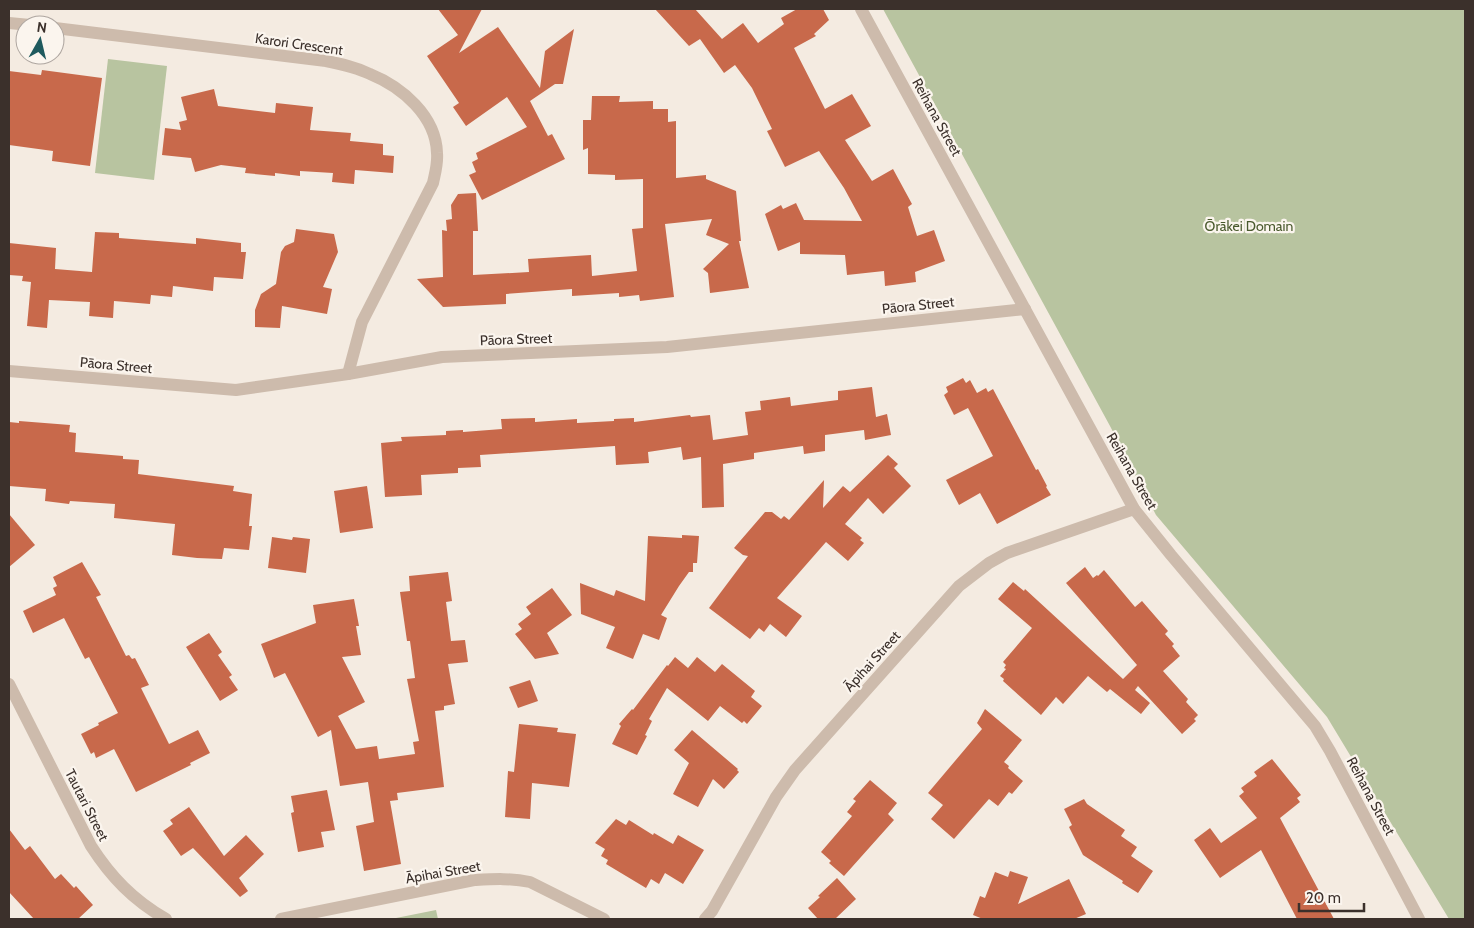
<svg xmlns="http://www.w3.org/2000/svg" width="1474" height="928" font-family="Cabin,sans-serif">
<rect width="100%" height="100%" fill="#f4ebe1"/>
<!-- green -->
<g fill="#b8c4a0">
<polygon points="883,9 1465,9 1465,919 1449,919 1327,717 1156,515 1110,426"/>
<polygon points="108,59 167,66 154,180 95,173"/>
<polygon points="436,910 438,919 391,919"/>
</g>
<!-- building -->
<g fill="#c8694b">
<polygon points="438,9 482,9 459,53 498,27 540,88 545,51 574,29 563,84 555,84 530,101 548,136 552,134 565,159 482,200 469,175 476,172 472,162 478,159 476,153 527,127 507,97 466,126 453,107 459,103 427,56 458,35"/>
<polygon points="655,9 695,9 722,39 743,23 758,43 784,24 781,18 797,9 823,9 829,20 814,34 816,36 794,48 825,109 852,94 871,126 845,140 872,181 893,169 912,204 908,207 917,236 934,230 945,261 915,272 916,282 885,286 884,271 847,275 845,255 800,254 800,242 778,251 765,214 781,205 783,209 796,203 804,220 862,221 844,188 819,151 785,167 767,131 772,129 752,88 735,65 724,73 700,39 689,46"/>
<polygon points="42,70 102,78 90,166 52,161 53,151 9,145 9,71 41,75"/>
<polygon points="214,89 218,106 275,113 276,103 313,107 310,130 351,133 350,141 383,144 383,155 394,156 393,173 355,170 354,184 332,182 333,173 300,171 300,176 275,173 275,176 245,173 246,168 221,165 195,172 191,158 162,155 165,128 181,130 179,122 187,120 181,97"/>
<polygon points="592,96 620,96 619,102 653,101 653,109 668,109 668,122 676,121 676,178 706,175 706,179 736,191 741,241 739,241 749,288 710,293 708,273 703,269 729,244 706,235 712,219 665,224 674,297 640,301 639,295 619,297 619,293 572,296 572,289 506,294 506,304 443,307 417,279 443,277 442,230 447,231 446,220 452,219 451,205 458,194 476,193 478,231 473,231 473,275 529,272 528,259 591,255 592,276 637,271 632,229 643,228 643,179 615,180 615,175 588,174 588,148 583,150 583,120 591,120"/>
<polygon points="296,229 334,234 338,252 323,287 332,289 327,314 282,306 280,328 255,327 255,310 261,294 276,284 281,252 285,246 294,242"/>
<polygon points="95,232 119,233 119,238 196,244 196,238 241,243 241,252 246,252 243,279 214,277 213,291 173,286 172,297 151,295 150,304 114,301 113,318 89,316 90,302 49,300 47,328 27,326 31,282 22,281 23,276 9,275 9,243 56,248 55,269 92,272"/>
<polygon points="963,378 966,383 970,380 977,393 986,388 988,392 993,389 1036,470 1038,469 1047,486 1046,487 1051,495 997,524 980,493 959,505 946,480 993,456 968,408 954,415 944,395 948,392 946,387"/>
<polygon points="872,387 876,417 887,414 891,435 865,440 864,430 825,435 825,451 804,454 803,446 754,453 754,459 723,464 724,507 702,508 701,457 683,460 681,447 648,452 649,463 616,465 615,446 480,455 481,467 458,468 458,473 421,475 422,495 385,497 381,443 402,441 401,437 446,435 446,431 463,430 463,432 502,429 501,419 535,418 535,422 577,419 577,423 614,421 614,419 634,418 634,422 690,415 691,417 710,415 713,440 748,435 745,412 761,410 760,401 790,397 791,406 838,400 838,391"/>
<polygon points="19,421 70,425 69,432 76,433 75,452 123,456 123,459 139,460 138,474 234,486 233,491 252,494 249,526 252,526 249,550 224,548 222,559 197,558 172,555 175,524 114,518 115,504 70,501 69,504 45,501 46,489 9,486 9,422 19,423"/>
<polygon points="888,455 898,464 894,468 911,486 883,514 868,498 845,524 862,538 860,540 864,543 848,561 826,542 777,598 802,616 786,637 770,624 764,632 759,628 750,639 709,608 748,556 743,555 734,548 765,512 772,512 781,519 784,516 789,520 824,480 823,508 843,486 850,492"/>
<polygon points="367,486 373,528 340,533 334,491"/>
<polygon points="9,514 35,545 9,567"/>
<polygon points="682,535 699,536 697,563 693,563 693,572 689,572 679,586 661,615 667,618 659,640 643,634 633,659 606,648 615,627 581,614 580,583 614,596 616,590 645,601 648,536 682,538"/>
<polygon points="272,537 292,540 293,537 310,539 306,573 268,568"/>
<polygon points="82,562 101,595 96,597 126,656 129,655 132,659 135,658 149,685 141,688 169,744 198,730 210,753 190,763 191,765 136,792 114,749 96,758 94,752 91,754 81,734 99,725 98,723 118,713 89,657 85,659 64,618 33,633 23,611 56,595 53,588 57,586 53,577"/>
<polygon points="1085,567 1093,578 1097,575 1098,576 1104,570 1135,607 1142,601 1168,631 1165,634 1174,644 1172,646 1180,656 1163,671 1188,699 1186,702 1198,715 1194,719 1196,721 1182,734 1138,686 1135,690 1150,703 1141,714 1110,689 1107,692 1088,676 1063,704 1056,697 1041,715 1003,681 1004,679 1000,676 1006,669 1004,668 1006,665 1003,662 1032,628 998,599 1013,582 1024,591 1025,589 1123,679 1137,665 1066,583"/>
<polygon points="448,572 452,601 446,602 451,641 465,640 468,662 448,664 455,704 444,706 444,710 435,711 444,787 397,793 398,800 390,801 401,864 364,871 356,826 374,822 368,782 340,786 331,730 318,737 285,673 274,678 261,644 316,623 313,605 354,599 359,626 356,626 361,655 342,657 365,702 338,716 356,749 377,746 379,759 415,754 413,742 419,741 407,679 415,678 410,641 407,641 400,592 410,591 409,576"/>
<polygon points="552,588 572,615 547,633 559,654 535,659 515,634 522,629 518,624 531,614 526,607"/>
<polygon points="209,633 222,652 218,655 232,675 229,677 238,690 220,701 186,647"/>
<polygon points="675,657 688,668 697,657 715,672 722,664 755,691 751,697 762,706 747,724 744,721 742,723 720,706 708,721 667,688 649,719 652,721 645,735 647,736 637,755 612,744 621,726 619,724 632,709 633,710 667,665 668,666"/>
<polygon points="530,680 538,701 518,708 509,687"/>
<polygon points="985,709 1022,740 1004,762 1009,766 1008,768 1023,781 1012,794 1009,792 998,806 989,799 954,839 931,819 943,805 928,793 982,729 977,723"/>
<polygon points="519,724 558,728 557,732 576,734 569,787 532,783 530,819 505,817 508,771 514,772"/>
<polygon points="692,730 738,769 737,770 739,772 724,789 713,779 698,807 673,794 689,763 674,750"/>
<polygon points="1272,759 1301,795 1297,798 1300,802 1280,818 1334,919 1297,919 1261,850 1220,878 1194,840 1210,828 1221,843 1257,818 1239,796 1244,792 1241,788 1257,776 1254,772"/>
<polygon points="870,780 897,803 888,814 894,820 844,876 829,863 831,861 821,852 852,816 847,812 856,801 853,799"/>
<polygon points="327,790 335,830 321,832 324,847 298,852 291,813 294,812 291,796"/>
<polygon points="1084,799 1087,804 1125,830 1121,836 1137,847 1131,856 1153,871 1138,893 1122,883 1123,881 1083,855 1069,827 1072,825 1064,809"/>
<polygon points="189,807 224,856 246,835 264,854 239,878 248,891 240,897 193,848 181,856 163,831 173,824 170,820"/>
<polygon points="616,819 626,825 629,820 653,835 654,833 673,844 678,835 704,850 683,884 665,873 659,884 651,879 646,888 606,864 608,860 601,856 605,849 595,843"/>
<polygon points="9,829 25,850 30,846 55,879 61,874 74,888 76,886 93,905 78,919 34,919 9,892"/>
<polygon points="1010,871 1028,877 1018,904 1069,879 1086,914 1074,919 983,919 973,915 980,896 985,898 995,872 1008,877"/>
<polygon points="837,878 856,899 835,919 818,919 808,908 820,897 818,896"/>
</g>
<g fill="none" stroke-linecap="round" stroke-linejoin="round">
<!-- minor -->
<g stroke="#cdbbac" stroke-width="12">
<polyline points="9,23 30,25"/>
<path d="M55,28L326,61C341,64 356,67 370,74C402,87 436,116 437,153C438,164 435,173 433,183L362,322L348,374"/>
<polyline points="9,371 236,390 348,374 442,357 667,347 1025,309"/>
<path d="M9,684L91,846C111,877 133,900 166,919"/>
<path d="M281,919L474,880C494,879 511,878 530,882L604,919"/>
<polyline points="705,919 712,911 776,797 795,770 959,586 989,563 1007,553 1134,509"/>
</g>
<!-- tertiary -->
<polyline stroke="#cdbbac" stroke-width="12" points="861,9 1134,509 1171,555 1315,726 1330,751 1419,919"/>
</g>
<g text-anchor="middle" stroke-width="4.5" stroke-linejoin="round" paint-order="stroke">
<!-- street labels -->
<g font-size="14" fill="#3b302b" stroke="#fbf5ee">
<text transform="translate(299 44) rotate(8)" y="5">Karori Crescent</text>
<text transform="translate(937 117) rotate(61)" y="5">Reihana Street</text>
<text transform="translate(918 305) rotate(-6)" y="5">Pāora Street</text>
<text transform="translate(516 339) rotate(-2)" y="5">Pāora Street</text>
<text transform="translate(116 365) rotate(5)" y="5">Pāora Street</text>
<text transform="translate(1132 471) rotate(60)" y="5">Reihana Street</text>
<text transform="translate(872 661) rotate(-48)" y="5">Āpihai Street</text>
<text transform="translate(1371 796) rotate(62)" y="5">Reihana Street</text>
<text transform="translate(87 805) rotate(63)" y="5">Tautari Street</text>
<text transform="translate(443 872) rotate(-10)" y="5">Āpihai Street</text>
</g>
<!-- park labels -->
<g font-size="14" fill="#4a5a2e" stroke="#fbf5ee">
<text x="1249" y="231">Ōrākei Domain</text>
</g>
</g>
<!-- border -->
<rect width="1474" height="928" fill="none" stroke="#3b302b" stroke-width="20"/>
<!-- north arrow -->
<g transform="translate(40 40) rotate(8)"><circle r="24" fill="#fbf5ee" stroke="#aea6a0"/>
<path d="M0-4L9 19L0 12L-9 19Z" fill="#1f5a5e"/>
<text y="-8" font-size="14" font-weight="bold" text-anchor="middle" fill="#3b302b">N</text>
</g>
<!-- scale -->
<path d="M1299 903v8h65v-8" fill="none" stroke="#3b302b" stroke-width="2.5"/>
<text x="1306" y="903" font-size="15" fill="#3b302b" stroke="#fbf5ee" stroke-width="4" paint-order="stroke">20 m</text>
</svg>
